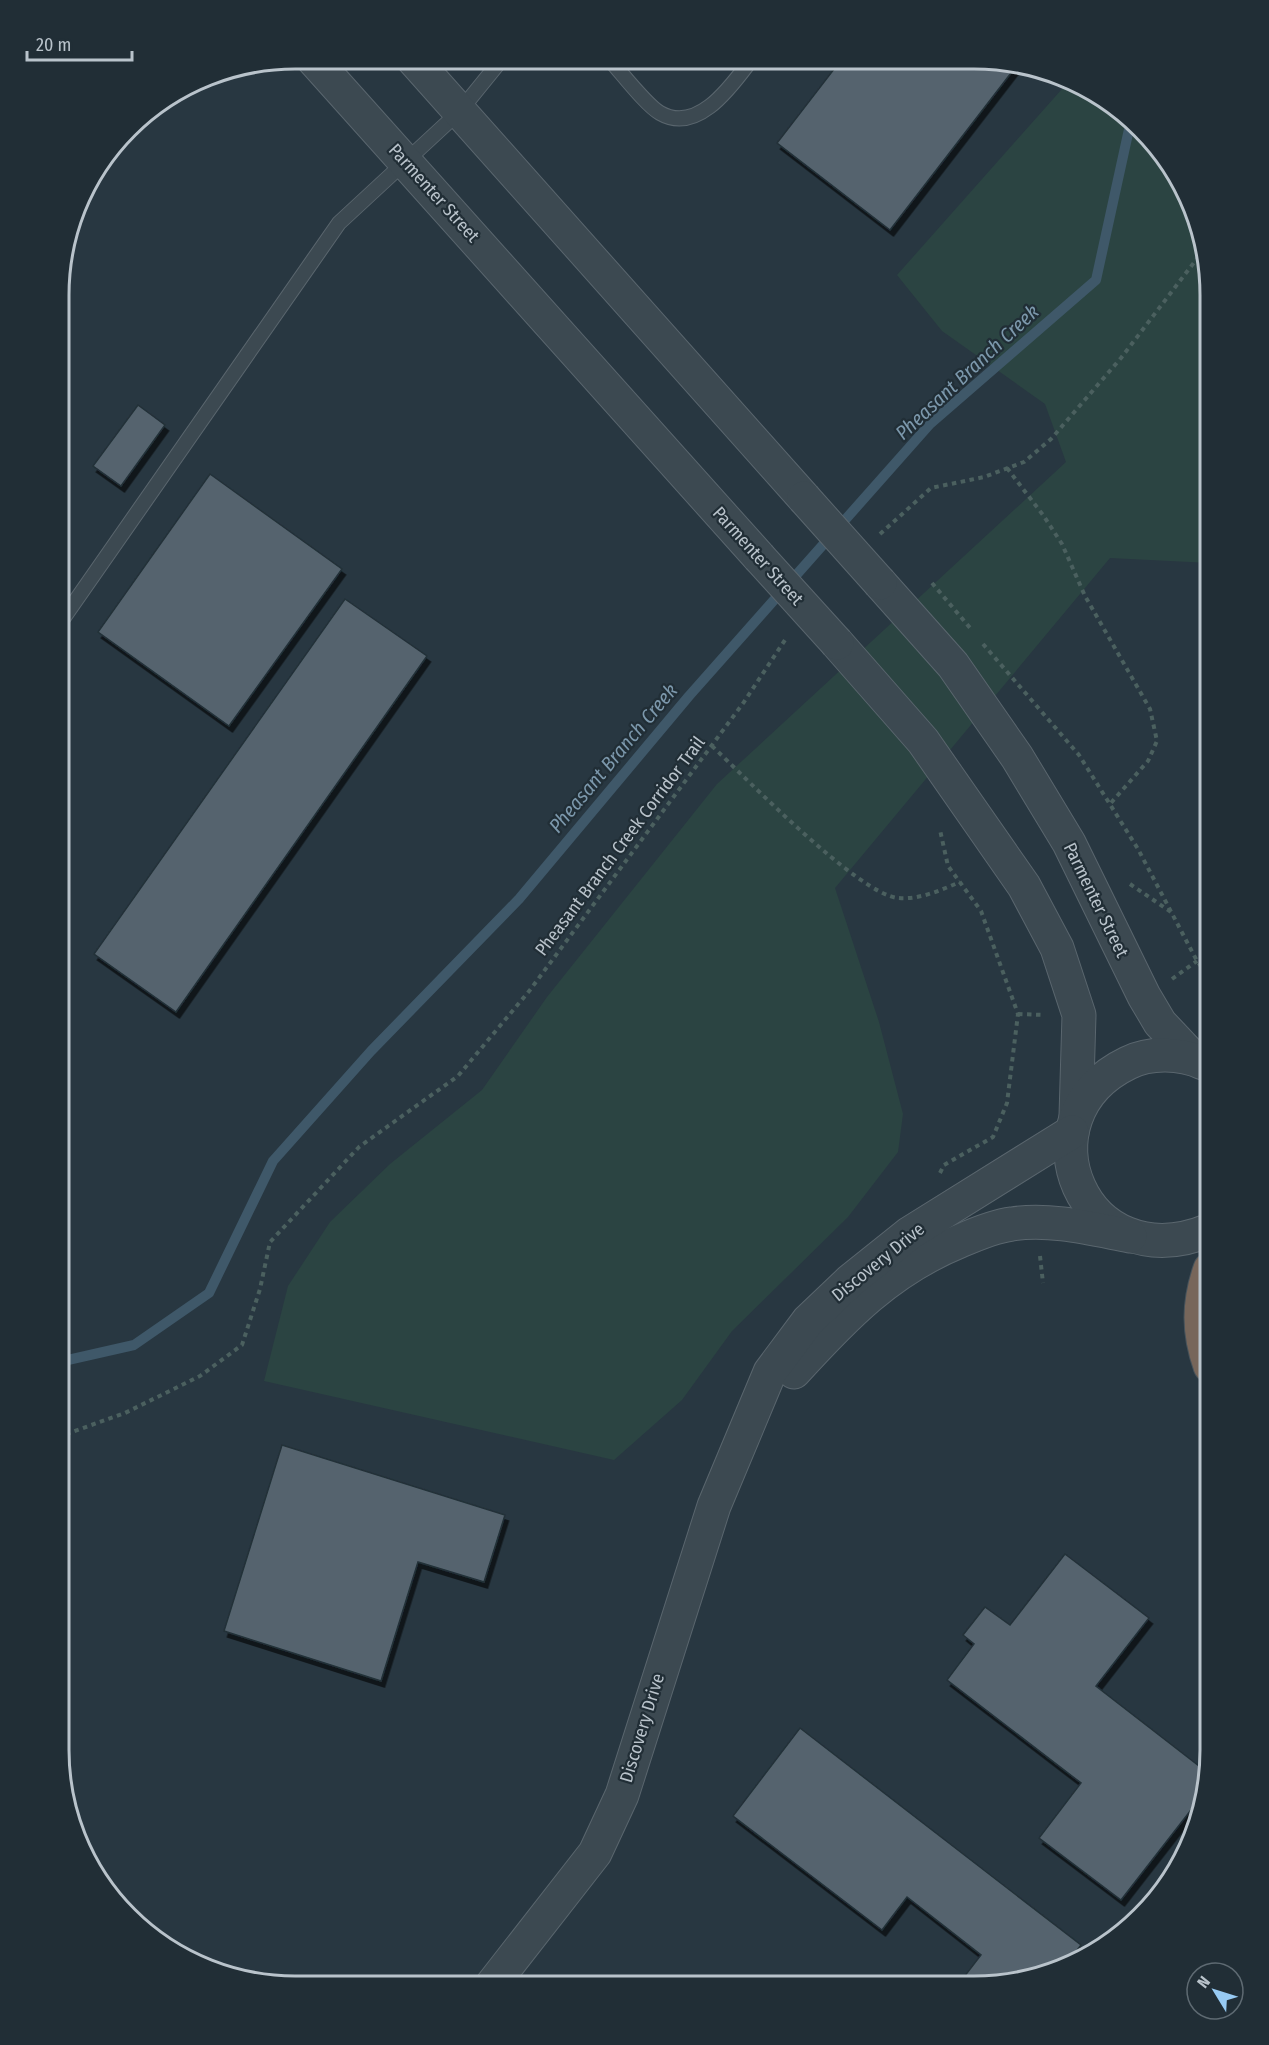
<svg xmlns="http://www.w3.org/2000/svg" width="1269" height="2045" font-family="'Fira Sans Condensed',sans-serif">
<defs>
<filter id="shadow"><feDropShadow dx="3.5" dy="6" stdDeviation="0" flood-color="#0009"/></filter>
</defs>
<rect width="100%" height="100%" fill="#283741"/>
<!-- green -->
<polygon fill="#2b4442" points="1070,80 1118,108 1162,151 1193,205 1210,295 1210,563 1110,558 835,888 879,1022 903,1114 898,1152 848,1217 732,1331 682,1400 614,1460 264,1381 288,1286 330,1222 390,1164 482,1090 547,997 717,784 1066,462 1045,404 942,331 897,275"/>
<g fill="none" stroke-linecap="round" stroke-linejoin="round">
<!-- stream -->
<polyline stroke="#3f5869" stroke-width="10" points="59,1362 134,1345 209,1293 273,1161 371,1051 519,899 689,696 930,424 1096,280 1131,120"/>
</g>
<!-- building -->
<g fill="#54646e" stroke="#233038" stroke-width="1.5" filter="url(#shadow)">
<polygon points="841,60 1005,61 1018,64 890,230 777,143"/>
<polygon points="138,405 165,425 121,486 93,466"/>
<polygon points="210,474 342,569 229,726 98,632"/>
<polygon points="345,599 427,656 176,1012 94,954"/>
<polygon points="282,1445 505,1515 484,1582 418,1562 381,1681 224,1631"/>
<polygon points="1065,1554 1149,1618 1096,1686 1208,1773 1205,1792 1121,1900 1039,1838 1081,1783 947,1680 974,1644 963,1635 985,1607 1010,1625"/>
<polygon points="800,1728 1081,1945 1063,1969 974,1986 957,1986 981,1955 907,1897 882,1930 733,1816"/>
</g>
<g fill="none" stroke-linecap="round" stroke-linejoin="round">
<defs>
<g id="service">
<path d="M609,59C621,72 646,105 660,113C698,135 732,85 751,60"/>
<polyline points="60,623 339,223 459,112 502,59"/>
</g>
<g id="tertiary">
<polyline points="313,59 759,557"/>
<polyline points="413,59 804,498"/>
<polyline points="880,583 953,665 1017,757 1069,843 1144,996 1160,1023 1194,1059"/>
<polyline points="837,643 923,741 1024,886 1057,948 1079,1015 1076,1116"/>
<path d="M1203,1063C1181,1053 1150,1052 1128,1063C1016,1117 1082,1283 1210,1230"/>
<path d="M794,1372C845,1316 889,1270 960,1241C976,1234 995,1226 1012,1224C1051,1218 1093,1229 1130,1236"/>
<polyline points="492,1985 595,1853 622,1795 714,1506 770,1372 808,1321 850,1281 910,1233 1072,1132"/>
</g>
<path id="motorway" d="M1210,1366C1198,1332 1198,1303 1210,1269"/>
</defs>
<!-- service casing -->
<use href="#service" stroke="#5a666e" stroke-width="16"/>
<!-- tertiary casing -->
<use href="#tertiary" stroke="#5a666e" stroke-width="35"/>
<!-- motorway casing -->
<use href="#motorway" stroke="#47535b" stroke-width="35"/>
<!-- path -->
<g stroke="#4b605f" stroke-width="4" stroke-dasharray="4.5 4.5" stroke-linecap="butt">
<polyline points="1007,468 1043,515 1062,544 1085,596 1150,709 1157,741 1148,761 1110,804"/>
<polyline points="880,534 931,488 984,477 1024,462 1051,439 1121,358 1202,252"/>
<polyline points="932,583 971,629"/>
<polyline points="983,644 1079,755 1138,849 1197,961 1210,978"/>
<path d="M712,746C746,778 858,894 898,898C919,900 941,890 960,882"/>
<polyline points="1130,884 1171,912"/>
<polyline points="1172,979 1197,961"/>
<polyline points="1018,1014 1045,1015"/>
<polyline points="940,1173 944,1165 993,1137 1007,1103 1018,1014 981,911 948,866 940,830"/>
<polyline points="1040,1256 1043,1283"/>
<polyline points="59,1440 69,1433 125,1413 200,1376 242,1345 260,1289 270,1242 359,1147 458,1076 530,990 744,702 787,637"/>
</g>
<!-- service -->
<use href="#service" stroke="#3c4951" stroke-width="14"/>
<!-- tertiary -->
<use href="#tertiary" stroke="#3c4951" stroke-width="33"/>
<!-- motorway -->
<use href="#motorway" stroke="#77665a" stroke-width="33"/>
<defs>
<g id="tertiary-bridge">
<polyline points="804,498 880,583"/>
<polyline points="759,557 837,643"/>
</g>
</defs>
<!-- tertiary-bridge casing -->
<use href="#tertiary-bridge" stroke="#5a666e" stroke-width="35" stroke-linecap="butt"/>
<!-- tertiary-bridge -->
<use href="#tertiary-bridge" stroke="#3c4951" stroke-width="33"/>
</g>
<g text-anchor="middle" stroke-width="4.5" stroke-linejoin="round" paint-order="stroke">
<!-- street labels -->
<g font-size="18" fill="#b9c3cb" stroke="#212e36">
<text transform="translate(434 193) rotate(48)" y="6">Parmenter Street</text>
<text transform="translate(758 556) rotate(48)" y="6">Parmenter Street</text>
<text transform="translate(620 846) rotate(-53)" y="6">Pheasant Branch Creek Corridor Trail</text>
<text transform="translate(1096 900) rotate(64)" y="6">Parmenter Street</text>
<text transform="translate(878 1262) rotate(-39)" y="6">Discovery Drive</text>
<text transform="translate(642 1728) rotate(-73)" y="6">Discovery Drive</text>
</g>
<!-- water labels -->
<g font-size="20" font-style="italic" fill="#7c98ac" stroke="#212e36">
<text transform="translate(967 372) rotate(-43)" y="7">Pheasant Branch Creek</text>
<text transform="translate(613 758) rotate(-50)" y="7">Pheasant Branch Creek</text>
</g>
</g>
<!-- crop -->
<path d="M0 0H1269V2045H0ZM295 69H974A226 226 0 0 1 1200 295V1750A226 226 0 0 1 974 1976H295A226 226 0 0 1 69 1750V295A226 226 0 0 1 295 69Z" fill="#212e36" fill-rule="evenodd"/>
<path fill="none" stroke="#b9c3cb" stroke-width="3" d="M295 69H974A226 226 0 0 1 1200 295V1750A226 226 0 0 1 974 1976H295A226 226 0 0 1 69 1750V295A226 226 0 0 1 295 69Z"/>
<!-- north arrow -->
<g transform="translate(1215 1991) rotate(308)"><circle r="28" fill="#212e36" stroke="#5e6a72" stroke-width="1.5"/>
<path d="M0-4.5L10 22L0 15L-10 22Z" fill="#97caf3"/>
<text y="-9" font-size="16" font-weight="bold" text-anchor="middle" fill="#b9c3cb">N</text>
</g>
<!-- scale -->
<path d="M27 51v9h105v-9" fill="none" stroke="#b9c3cb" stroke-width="3"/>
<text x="36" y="51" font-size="18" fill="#b9c3cb" stroke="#212e36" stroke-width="4.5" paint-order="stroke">20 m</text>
</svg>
